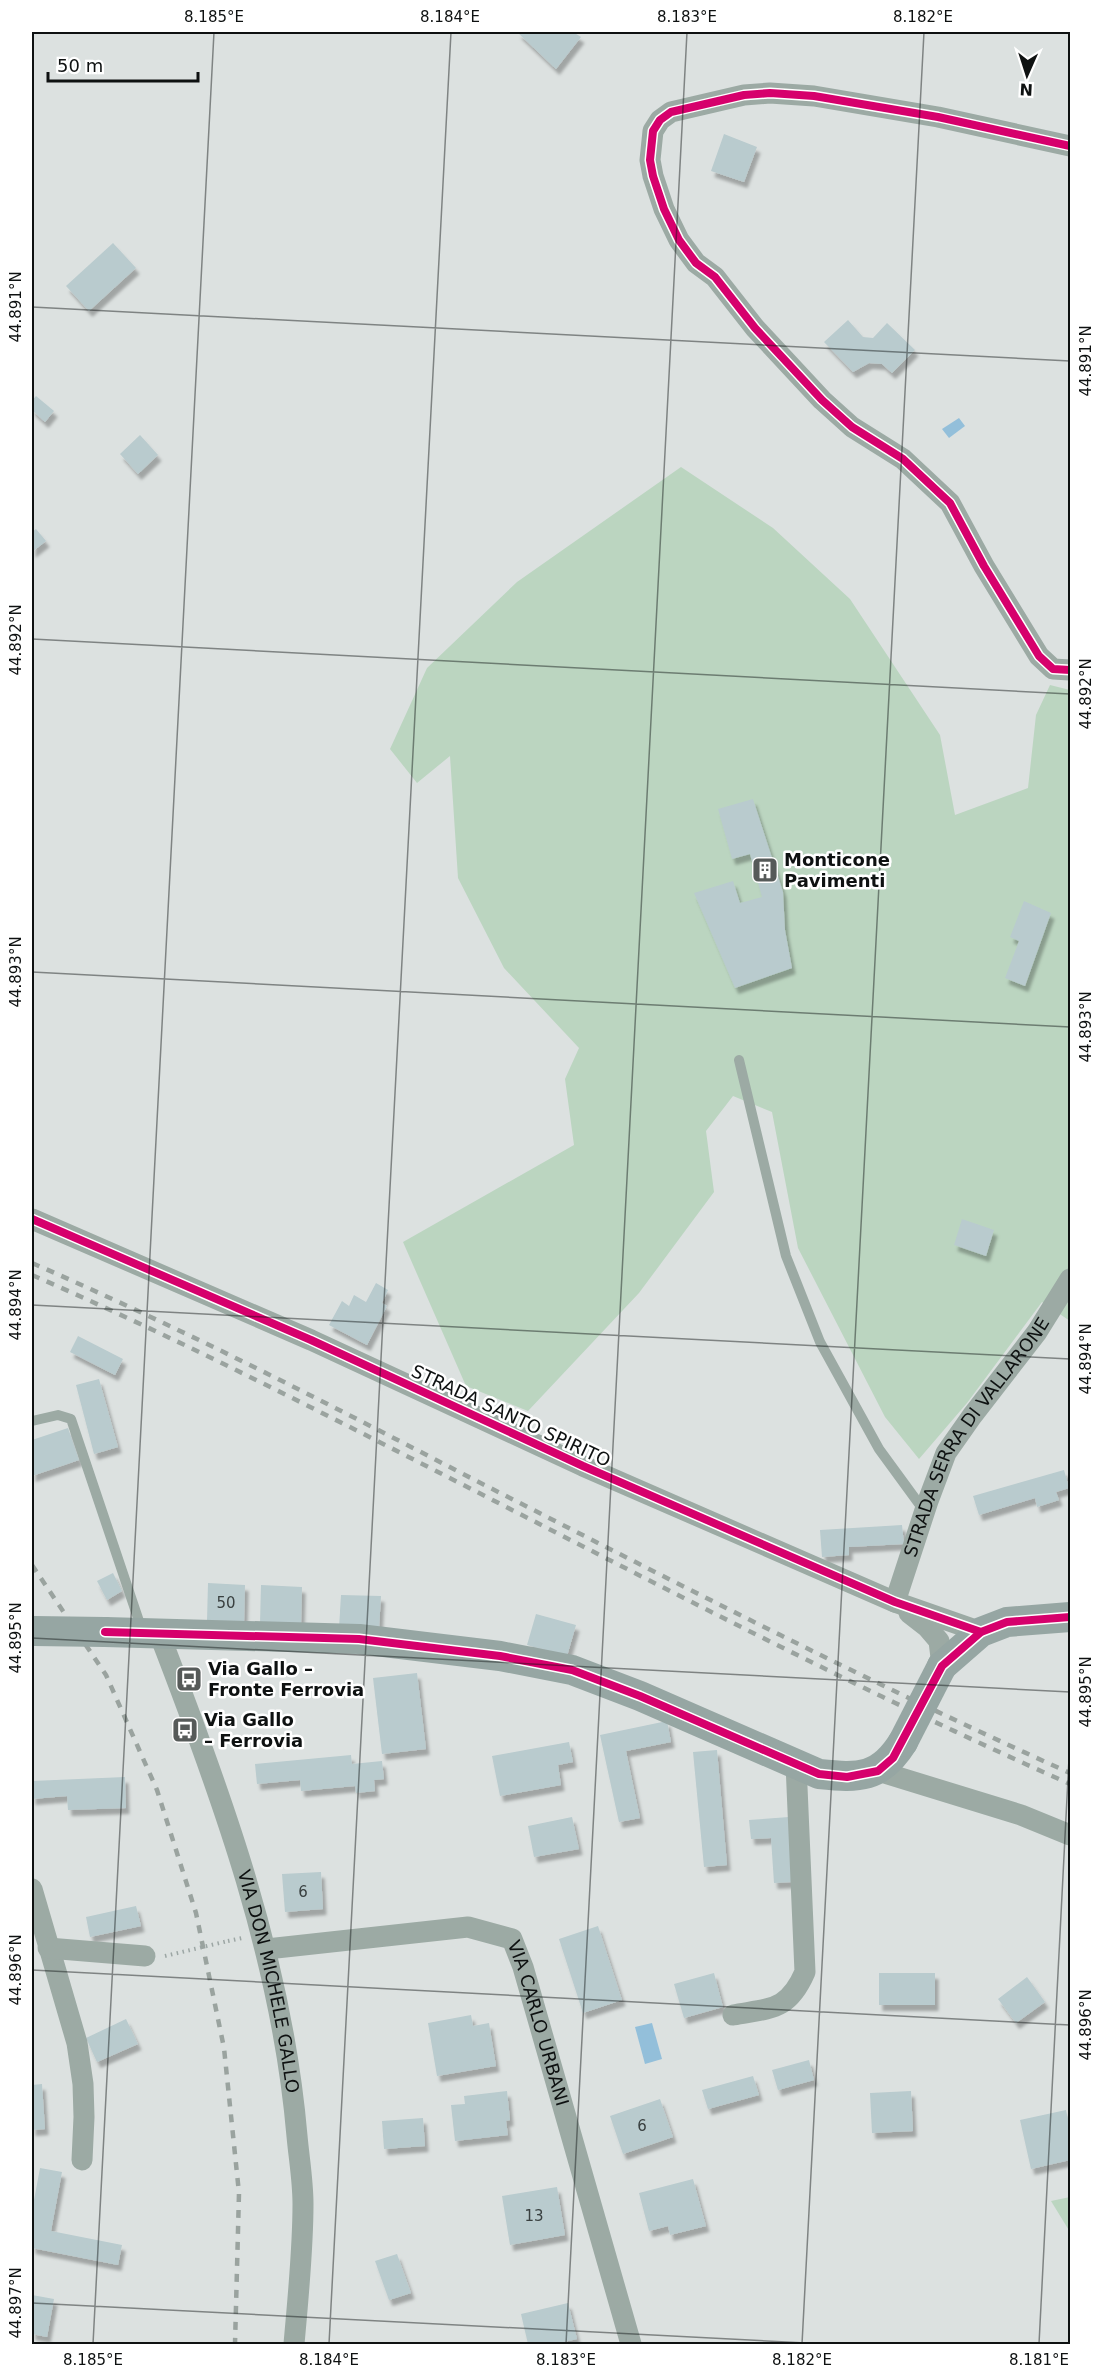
<svg xmlns="http://www.w3.org/2000/svg" width="1102" height="2376" font-family="'DejaVu Sans',sans-serif">
<defs>
<filter id="shadow"><feDropShadow dx="3.5" dy="6" stdDeviation="1.5" flood-color="#0004"/></filter>
</defs>
<rect width="100%" height="100%" fill="#dce1e0"/>
<!-- green -->
<g fill="#bbd5c0">
<polygon points="681,467 773,528 850,599 940,735 955,815 1028,788 1036,715 1050,685 1070,690 1070,1321 1042,1302 967,1403 919,1459 885,1417 798,1248 772,1112 733,1096 706,1131 714,1192 639,1293 528,1411 466,1386 403,1242 574,1145 565,1079 579,1048 504,968 458,878 450,756 417,783 390,749 427,668 517,582"/>
<polygon points="1070,2197 1070,2232 1051,2201"/>
</g>
<!-- water -->
<g fill="#93bfda">
<polygon points="959,418 965,426 949,438 942,429"/>
<polygon points="652,2023 662,2059 645,2064 635,2027"/>
</g>
<!-- building -->
<g fill="#b9cbce" filter="url(#shadow)">
<polygon points="517,32 573,32 581,37 556,69"/>
<polygon points="724,134 757,147 744,182 711,171"/>
<polygon points="113,243 136,268 89,311 66,286"/>
<polygon points="848,320 863,337 873,338 887,323 915,350 892,373 882,364 869,363 853,372 824,342"/>
<polygon points="36,396 54,411 45,422 32,410 32,401"/>
<polygon points="140,435 158,455 138,474 120,454"/>
<polygon points="36,529 46,541 32,552 32,532"/>
<polygon points="753,799 783,892 785,930 792,968 735,988 694,893 733,881 740,903 762,897 750,854 732,859 718,809"/>
<polygon points="1024,901 1051,913 1025,986 1005,978 1019,941 1010,937"/>
<polygon points="962,1219 994,1230 986,1256 954,1245"/>
<polygon points="376,1283 388,1290 382,1303 387,1306 367,1345 329,1325 342,1301 349,1306 354,1295 366,1302"/>
<polygon points="78,1336 123,1359 115,1375 70,1352"/>
<polygon points="99,1379 118,1447 94,1454 76,1385"/>
<polygon points="68,1428 79,1460 32,1476 32,1440"/>
<polygon points="1064,1470 1069,1488 1056,1492 1059,1500 1037,1507 1035,1498 979,1515 973,1496"/>
<polygon points="902,1525 904,1544 849,1547 849,1555 822,1557 820,1530"/>
<polygon points="113,1573 122,1591 107,1600 97,1581"/>
<polygon points="208,1583 245,1585 244,1623 207,1621"/>
<polygon points="261,1585 302,1587 301,1625 260,1624"/>
<polygon points="341,1595 381,1596 379,1629 339,1628"/>
<polygon points="536,1614 576,1625 567,1656 527,1645"/>
<polygon points="417,1673 426,1749 382,1754 373,1678"/>
<polygon points="667,1721 671,1742 626,1751 640,1818 619,1822 600,1735"/>
<polygon points="569,1742 573,1762 558,1765 561,1785 500,1796 492,1756"/>
<polygon points="717,1750 727,1865 704,1867 693,1752"/>
<polygon points="351,1755 352,1764 382,1761 384,1779 374,1780 375,1791 356,1793 355,1786 301,1791 300,1780 257,1784 255,1764"/>
<polygon points="125,1777 126,1808 68,1810 67,1796 32,1799 32,1781"/>
<polygon points="572,1817 579,1849 534,1857 528,1826"/>
<polygon points="789,1817 792,1882 774,1883 771,1838 751,1839 749,1820"/>
<polygon points="321,1872 323,1909 285,1912 282,1874"/>
<polygon points="136,1906 141,1926 90,1937 86,1917"/>
<polygon points="598,1926 622,2000 583,2013 559,1939"/>
<polygon points="714,1973 723,2007 684,2018 674,1984"/>
<rect x="879" y="1973" width="56" height="32"/>
<polygon points="1027,1977 1045,2002 1016,2023 998,1999"/>
<polygon points="471,2015 473,2026 489,2023 496,2066 437,2076 428,2023"/>
<polygon points="126,2019 138,2044 97,2062 86,2038"/>
<polygon points="809,2060 814,2080 778,2090 772,2070"/>
<polygon points="753,2076 759,2095 708,2109 702,2090"/>
<polygon points="42,2084 45,2129 32,2130 32,2085"/>
<polygon points="507,2091 510,2120 506,2121 508,2135 455,2141 451,2105 465,2104 464,2096"/>
<polygon points="911,2091 913,2131 872,2133 870,2093"/>
<polygon points="660,2099 673,2137 623,2154 610,2116"/>
<polygon points="1066,2110 1070,2130 1070,2160 1031,2169 1020,2120"/>
<polygon points="423,2118 425,2146 384,2149 382,2121"/>
<polygon points="40,2168 62,2172 51,2231 122,2245 118,2265 32,2248 32,2211"/>
<polygon points="693,2179 706,2226 670,2235 668,2226 649,2231 639,2193"/>
<polygon points="557,2187 565,2235 510,2245 502,2196"/>
<polygon points="397,2254 411,2293 389,2300 375,2261"/>
<polygon points="32,2295 54,2299 47,2337 32,2334"/>
<polygon points="568,2303 577,2339 555,2344 528,2344 521,2314"/>
</g>
<g fill="none" stroke-linecap="round" stroke-linejoin="round">
<!-- path -->
<polyline stroke="#9ca6a4" stroke-width="4" stroke-dasharray="1.5 4.5" stroke-linecap="butt" points="228,1941 242,1938"/>
<!-- lane -->
<g stroke="#9caaa4" stroke-width="10">
<polyline points="739,1060 786,1256 820,1342 879,1449 925,1512"/>
<polyline points="32,1421 58,1415 71,1419 142,1630"/>
</g>
<!-- street -->
<g stroke="#9caaa4" stroke-width="21">
<polyline points="1070,146 938,117 814,96 770,93 744,95 671,112 660,120 653,131 650,160 653,176 664,209 679,240 696,263 715,277 755,328 822,400 852,427 903,459 950,503 984,566 1039,656 1053,669 1070,670"/>
<polyline points="32,1219 311,1340 583,1466 895,1602 981,1632"/>
<path id="s1" d="M895,1602L928,1501L946,1453L972,1416L1037,1332L1070,1279"/>
<polyline points="909,1613 927,1627 939,1641 942,1666"/>
<path id="s2" d="M159,1633C222,1796 282,1960 297,2136C299,2158 303,2181 303,2204C303,2251 298,2298 294,2344"/>
<polyline points="878,1771 1021,1815 1070,1835"/>
<polyline points="32,1889 77,2043 83,2084 84,2117 82,2160"/>
<polyline points="48,1948 145,1956"/>
<path id="s3" d="M267,1949L468,1927L512,1939L523,1967L631,2344"/>
<path d="M733,2015C771,2008 788,2011 805,1972L796,1764"/>
</g>
<!-- secondary -->
<g stroke="#96a6a3" stroke-width="30">
<path d="M105,1632L359,1639L500,1656L572,1670L640,1696L819,1774C859,1778 880,1779 903,1742"/>
<polyline points="942,1666 981,1632 1007,1622 1070,1617"/>
</g>
<!-- rail -->
<g stroke="#9aa39f" stroke-width="4.5" stroke-dasharray="8 8" stroke-linecap="butt">
<path d="M32,1263C179,1327 323,1401 465,1475C665,1577 865,1681 1070,1773"/>
<path d="M32,1275C170,1335 305,1404 440,1473C649,1580 856,1689 1070,1784"/>
<polyline points="32,1565 106,1675 157,1790 196,1913 224,2048 239,2193 235,2344"/>
</g>
<!-- path-bridge -->
<polyline stroke="#9ca6a4" stroke-width="4" stroke-dasharray="1.5 4.5" stroke-linecap="butt" points="165,1956 228,1941"/>
<!-- secondary-bridge -->
<g stroke="#96a6a3" stroke-width="30">
<polyline points="34,1631 105,1632"/>
<polyline points="903,1742 942,1666"/>
</g>
<defs>
<g id="cycleway">
<polyline points="1070,146 938,117 814,96 770,93 744,95 671,112 660,120 653,131 650,160 653,176 664,209 679,240 696,263 715,277 755,328 822,400 852,427 903,459 950,503 984,566 1039,656 1053,669 1070,670"/>
<polyline points="32,1219 311,1340 583,1466 895,1602 981,1632"/>
<polyline points="105,1632 359,1639 500,1656 572,1670 640,1696 819,1774 847,1777 878,1771 893,1758 942,1666 981,1632 1007,1622 1070,1617"/>
</g>
</defs>
<!-- cycleway casing -->
<use href="#cycleway" stroke="#fff" stroke-width="11"/>
<!-- cycleway -->
<use href="#cycleway" stroke="#d6006c" stroke-width="8"/>
</g>
<!-- ticks -->
<path fill="none" stroke="#0e1111" stroke-width="1.5" stroke-opacity="0.45" d="M32,307L1070,361M32,639L1070,694M32,972L1070,1027M32,1305L1070,1359M32,1638L1070,1692M32,1970L1070,2025M32,2303L825,2344M93,2344L214,32M329,2344L451,32M566,2344L687,32M802,2344L924,32M1039,2344L1070,1739"/>
<!-- icons -->
<defs>
<symbol id="building-square" viewBox="-11 -11 22 22"><rect x="-9" y="-9" width="18" height="18" rx="4" fill="#565a59" stroke="#fff"/><path d="M-4-6H4V6H1V3H-1V6H-4ZM-2.5-4.3h1.7v1.8h-1.7ZM.8-4.3h1.7v1.8H.8ZM-2.5-1h1.7V.8h-1.7ZM.8-1h1.7V.8H.8Z" fill="#fff"/></symbol>
<symbol id="bus-square" viewBox="-11 -11 22 22"><rect x="-9" y="-9" width="18" height="18" rx="4" fill="#565a59" stroke="#fff"/><path d="M-5-6H5V4H4V6H2V4H-2V6H-4V4H-5ZM-3.5-4V0h7V-4ZM-3.5 1.2v1.5H-2V1.2ZM2 1.2v1.5H3.5V1.2Z" fill="#fff"/></symbol>
</defs>
<g fill-rule="evenodd">
<use href="#building-square" x="750" y="855" width="30" height="30"/>
<use href="#bus-square" x="174" y="1664" width="30" height="30"/>
<use href="#bus-square" x="170" y="1715" width="30" height="30"/>
</g>
<g text-anchor="middle" stroke-width="5" stroke-linejoin="round" paint-order="stroke">
<!-- number labels -->
<g font-size="15" fill="#394040">
<text x="226" y="1608">50</text>
<text x="303" y="1897">6</text>
<text x="642" y="2131">6</text>
<text x="534" y="2221">13</text>
</g>
<!-- poi labels -->
<g font-size="18" font-weight="bold" fill="#0e1111" stroke="#fff" text-anchor="start">
<text x="784" y="866">Monticone<tspan x="784" dy="21">Pavimenti</tspan></text>
<text x="208" y="1675">Via Gallo –<tspan x="208" dy="21">Fronte Ferrovia</tspan></text>
<text x="204" y="1726">Via Gallo<tspan x="204" dy="21">– Ferrovia</tspan></text>
</g>
<!-- street labels -->
<g font-size="18" fill="#0e1111" stroke="#fff">
<text transform="translate(511 1416) rotate(25)" y="6">STRADA SANTO SPIRITO</text>
<text dy="6" stroke="none"><textPath href="#s1" startOffset="186">STRADA SERRA DI VALLARONE</textPath></text>
<text dy="6" stroke="none"><textPath href="#s2" startOffset="366">VIA DON MICHELE GALLO</textPath></text>
<text dy="6" stroke="none"><textPath href="#s3" startOffset="336">VIA CARLO URBANI</textPath></text>
</g>
</g>
<!-- border -->
<rect width="1102" height="2376" fill="none" stroke="#ffffff" stroke-width="66"/>
<!-- north arrow -->
<g transform="translate(1027 75) rotate(183)" stroke="#ffffff" stroke-width="4.5" paint-order="stroke">
<path d="M0-4.5L10 22L0 15L-10 22Z" fill="#0e1111"/>
<text y="-9" font-size="16" font-weight="bold" text-anchor="middle" fill="#0e1111">N</text>
</g>
<!-- scale -->
<path d="M48 72v9h150v-9" fill="none" stroke="#0e1111" stroke-width="3"/>
<text x="57" y="72" font-size="18" fill="#0e1111" stroke="#ffffff" stroke-width="4.5" paint-order="stroke">50 m</text>
<rect x="33" y="33" width="1036" height="2310" fill="none" stroke="#0e1111" stroke-width="2"/>
<g font-size="15" text-anchor="middle" fill="#0e1111">
<text x="214" y="22">8.185°E</text>
<text x="450" y="22">8.184°E</text>
<text x="687" y="22">8.183°E</text>
<text x="923" y="22">8.182°E</text>
<text transform="translate(16 307) rotate(-90)" y="5">44.891°N</text>
<text transform="translate(1086 361) rotate(-90)" y="5">44.891°N</text>
<text transform="translate(16 640) rotate(-90)" y="5">44.892°N</text>
<text transform="translate(1086 694) rotate(-90)" y="5">44.892°N</text>
<text transform="translate(16 972) rotate(-90)" y="5">44.893°N</text>
<text transform="translate(1086 1027) rotate(-90)" y="5">44.893°N</text>
<text transform="translate(16 1305) rotate(-90)" y="5">44.894°N</text>
<text transform="translate(1086 1359) rotate(-90)" y="5">44.894°N</text>
<text transform="translate(16 1638) rotate(-90)" y="5">44.895°N</text>
<text transform="translate(1086 1692) rotate(-90)" y="5">44.895°N</text>
<text transform="translate(16 1970) rotate(-90)" y="5">44.896°N</text>
<text transform="translate(1086 2025) rotate(-90)" y="5">44.896°N</text>
<text transform="translate(16 2303) rotate(-90)" y="5">44.897°N</text>
<text x="93" y="2365">8.185°E</text>
<text x="329" y="2365">8.184°E</text>
<text x="566" y="2365">8.183°E</text>
<text x="802" y="2365">8.182°E</text>
<text x="1039" y="2365">8.181°E</text>
</g>
</svg>
